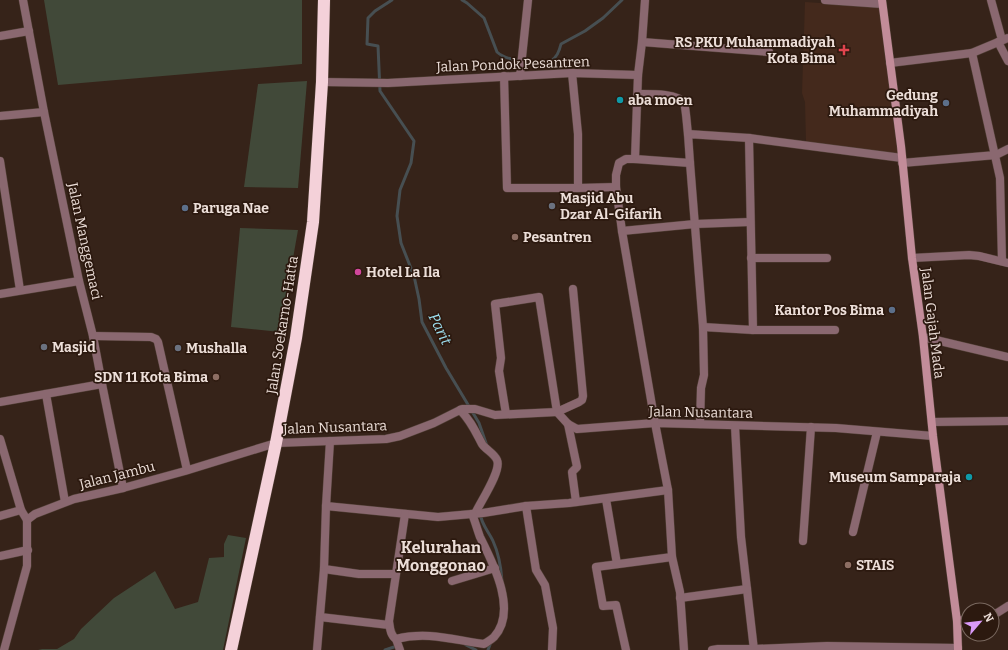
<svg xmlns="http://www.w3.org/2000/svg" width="1008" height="650" font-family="Bitter,serif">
<rect width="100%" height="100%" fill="#362319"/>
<!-- built -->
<polygon fill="#44291c" points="805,2 879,7 898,154 806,142 805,102 802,93"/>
<!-- green -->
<g fill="#414939">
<polygon points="44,0 302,0 302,64 58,85"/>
<polygon points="307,81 298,188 244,187 258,84"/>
<polygon points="240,228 298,230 280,332 231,327"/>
<polygon points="228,535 246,538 223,650 38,650 42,649 57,649 74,639 81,629 114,598 155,571 175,609 198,602 209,558 224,557 224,544"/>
</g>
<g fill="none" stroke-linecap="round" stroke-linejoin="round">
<!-- stream -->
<g stroke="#474f52" stroke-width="3">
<polyline points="392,0 375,11 368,18 367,44 378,46 380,91 414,141 411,163 400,190 397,216 401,243 414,276 419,299 422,322 446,368 479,423 487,446"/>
<path d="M462,0L467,3L484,18L497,52C509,63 534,62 550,62C557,57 559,52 561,44L585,31L603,18L622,0"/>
<path d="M480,513C481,524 489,532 493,541C499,554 501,567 502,581"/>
<polyline points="466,645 476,650"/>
<polyline points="385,650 397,646"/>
<polyline points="488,650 491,642"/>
</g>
<defs>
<g id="street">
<polyline points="23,0 44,112 79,281 93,336 102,384 123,488"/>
<polyline points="825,0 882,4"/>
<polyline points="991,0 1002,40"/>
<polyline points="0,36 29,31"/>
<polyline points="642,42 769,52"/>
<polyline points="998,42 1008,61"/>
<polyline points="972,53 1000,178 1002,261"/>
<polyline points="890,63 972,53 1008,38"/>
<polyline points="572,73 578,134 578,188 616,187"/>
<polyline points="504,76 507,188 578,188"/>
<polyline points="520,76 528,0"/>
<polyline points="322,82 388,83 572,73 638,75"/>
<path d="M638,94C649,94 678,93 684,103C686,108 687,127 688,134"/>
<polyline points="0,116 44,112"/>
<polyline points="635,159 638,75 642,42 645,0"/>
<polyline points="0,161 20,290"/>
<polyline points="690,163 703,327 704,375 701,388 700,424"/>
<polyline points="902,163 996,155 1008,149"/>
<polyline points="622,231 695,224 750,222"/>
<polyline points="751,258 827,258"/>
<polyline points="912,258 969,255 979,256 1008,263"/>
<polyline points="0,294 79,281"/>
<polyline points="703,327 753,330 749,138"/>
<polyline points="753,330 835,330"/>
<polyline points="93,336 151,337 156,339 158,342 187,470"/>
<polyline points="923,337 1008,357"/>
<polyline points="46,394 65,502"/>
<polyline points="0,402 102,384"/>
<path d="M460,410C471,421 475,431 482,444C486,450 494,453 497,460C502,471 480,502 475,514"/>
<polyline points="557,412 568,424 577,429 655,423 836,428 933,436"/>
<polyline points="506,414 499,371 501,358 495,304 539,297 557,412"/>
<polyline points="932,422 1008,421"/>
<polyline points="568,424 577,467 572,472 576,502"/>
<polyline points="735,426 741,537 754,650"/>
<polyline points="0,439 21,510 27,520"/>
<polyline points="606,499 617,564"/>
<polyline points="326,506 438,517 483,513 526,506 569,503 668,490"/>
<polyline points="526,506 536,570 545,585 553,628 552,650"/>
<polyline points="0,516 21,510"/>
<polyline points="853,532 877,432"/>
<polyline points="803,541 811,427"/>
<polyline points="0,556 28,550"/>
<polyline points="324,569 359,574 395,574"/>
<polyline points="452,581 495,568"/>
<polyline points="680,598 747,589"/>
<polyline points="992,614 997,613 1008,606"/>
<polyline points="320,617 389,625"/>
<polyline points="957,621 968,619"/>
<path d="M396,639C390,635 390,628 389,621L405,514"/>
<polyline points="4,650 27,566 27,520 35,514 74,499 123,488 185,471 276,443 386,439 400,436 434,423 462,409 475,409 495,415 557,412 579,402 582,400 583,396 573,289"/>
<polyline points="317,650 324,569 326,506 330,441"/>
<path d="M400,650L396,639C428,631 453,640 484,644C487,642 491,640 494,637C518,611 493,563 480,537C477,529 475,521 472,514"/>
<polyline points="626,650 616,605 603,606 596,567 672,557"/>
<polyline points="684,650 680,592 672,557 668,490 655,423 622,231 616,187 616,175 619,163 626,159 635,159 690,163 688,134 749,138 902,158"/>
<polyline points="712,650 718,649 754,649 827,646 958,648"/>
</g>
<polyline id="secondary" points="882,0 901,146 912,258 923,337 933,436 957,621 958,650"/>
<polyline id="highway" points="231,650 276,443 296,338 313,222 322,82 324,0"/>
</defs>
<!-- street casing -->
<use href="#street" stroke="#534138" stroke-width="9"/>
<!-- secondary casing -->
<use href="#secondary" stroke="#534138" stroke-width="9"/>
<!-- highway casing -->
<use href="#highway" stroke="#534138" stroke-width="13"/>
<!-- street -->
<use href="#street" stroke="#8a6870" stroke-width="8"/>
<!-- secondary -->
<use href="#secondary" stroke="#c28c99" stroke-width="8"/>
<!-- highway -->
<use href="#highway" stroke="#f4d1d9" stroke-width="12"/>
</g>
<!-- markers -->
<path fill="#e0444e" stroke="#2c190f" stroke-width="1.5" d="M842 44h4v4h4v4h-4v4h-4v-4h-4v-4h4z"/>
<g fill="#0f9aa8" stroke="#2c190f" stroke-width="1.5">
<circle cx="620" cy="100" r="4"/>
<circle cx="969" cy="477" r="4"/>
</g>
<g fill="#5c6f8a" stroke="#2c190f" stroke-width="1.5">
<circle cx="946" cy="103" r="4"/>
<circle cx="185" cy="208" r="4"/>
<circle cx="892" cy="310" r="4"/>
</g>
<g fill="#6b7280" stroke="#2c190f" stroke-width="1.5">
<circle cx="552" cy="206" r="4"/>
<circle cx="44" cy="347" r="4"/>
<circle cx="178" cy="348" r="4"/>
</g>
<g fill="#8d6e63" stroke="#2c190f" stroke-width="1.5">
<circle cx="515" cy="237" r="4"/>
<circle cx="216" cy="377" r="4"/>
<circle cx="848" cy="565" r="4"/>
</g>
<circle fill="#d1479c" stroke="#2c190f" stroke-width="1.5" cx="358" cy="272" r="4"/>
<g text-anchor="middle" stroke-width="3.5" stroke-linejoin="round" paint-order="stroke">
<!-- poi labels -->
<g font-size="14" font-weight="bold" fill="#ecded8" stroke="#2c190f" text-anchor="start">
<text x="835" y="47" text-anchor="end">RS PKU Muhammadiyah<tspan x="835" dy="16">Kota Bima</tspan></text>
<text x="938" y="100" text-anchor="end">Gedung<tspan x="938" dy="16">Muhammadiyah</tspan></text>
<text x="628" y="105">aba moen</text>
<text x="560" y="203">Masjid Abu<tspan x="560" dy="16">Dzar Al-Gifarih</tspan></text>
<text x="193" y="213">Paruga Nae</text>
<text x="523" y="242">Pesantren</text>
<text x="366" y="277">Hotel La Ila</text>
<text x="884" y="315" text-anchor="end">Kantor Pos Bima</text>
<text x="52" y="352">Masjid</text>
<text x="186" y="353">Mushalla</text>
<text x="208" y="382" text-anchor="end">SDN 11 Kota Bima</text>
<text x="961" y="482" text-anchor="end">Museum Samparaja</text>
<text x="856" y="570">STAIS</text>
</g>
<!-- street labels -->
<g font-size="14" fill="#ecded8" stroke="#2c190f">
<text transform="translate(513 64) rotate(-2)" y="5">Jalan Pondok Pesantren</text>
<text transform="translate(85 241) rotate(78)" y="5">Jalan Manggemaci</text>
<text transform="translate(933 323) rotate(83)" y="5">Jalan Gajah Mada</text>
<text transform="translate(282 325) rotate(-81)" y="5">Jalan Soekarno-Hatta</text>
<text transform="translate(701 412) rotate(1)" y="5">Jalan Nusantara</text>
<text transform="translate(335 427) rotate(-2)" y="5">Jalan Nusantara</text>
<text transform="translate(117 475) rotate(-14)" y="5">Jalan Jambu</text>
</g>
<!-- water labels -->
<g font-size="15" font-style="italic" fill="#9ddff0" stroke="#2c190f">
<text transform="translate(440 329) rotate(64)" y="5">Parit</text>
</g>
<!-- quarter labels -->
<g font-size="16" font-weight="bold" fill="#ecded8" stroke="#2c190f">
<text x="441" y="553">Kelurahan<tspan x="441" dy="18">Monggonao</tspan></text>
</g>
</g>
<!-- north arrow -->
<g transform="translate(980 622) rotate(62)"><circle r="19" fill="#2c190f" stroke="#79685f"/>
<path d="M0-3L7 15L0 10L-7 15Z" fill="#d99af8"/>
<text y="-6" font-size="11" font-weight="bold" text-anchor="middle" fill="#ecded8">N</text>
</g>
</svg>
